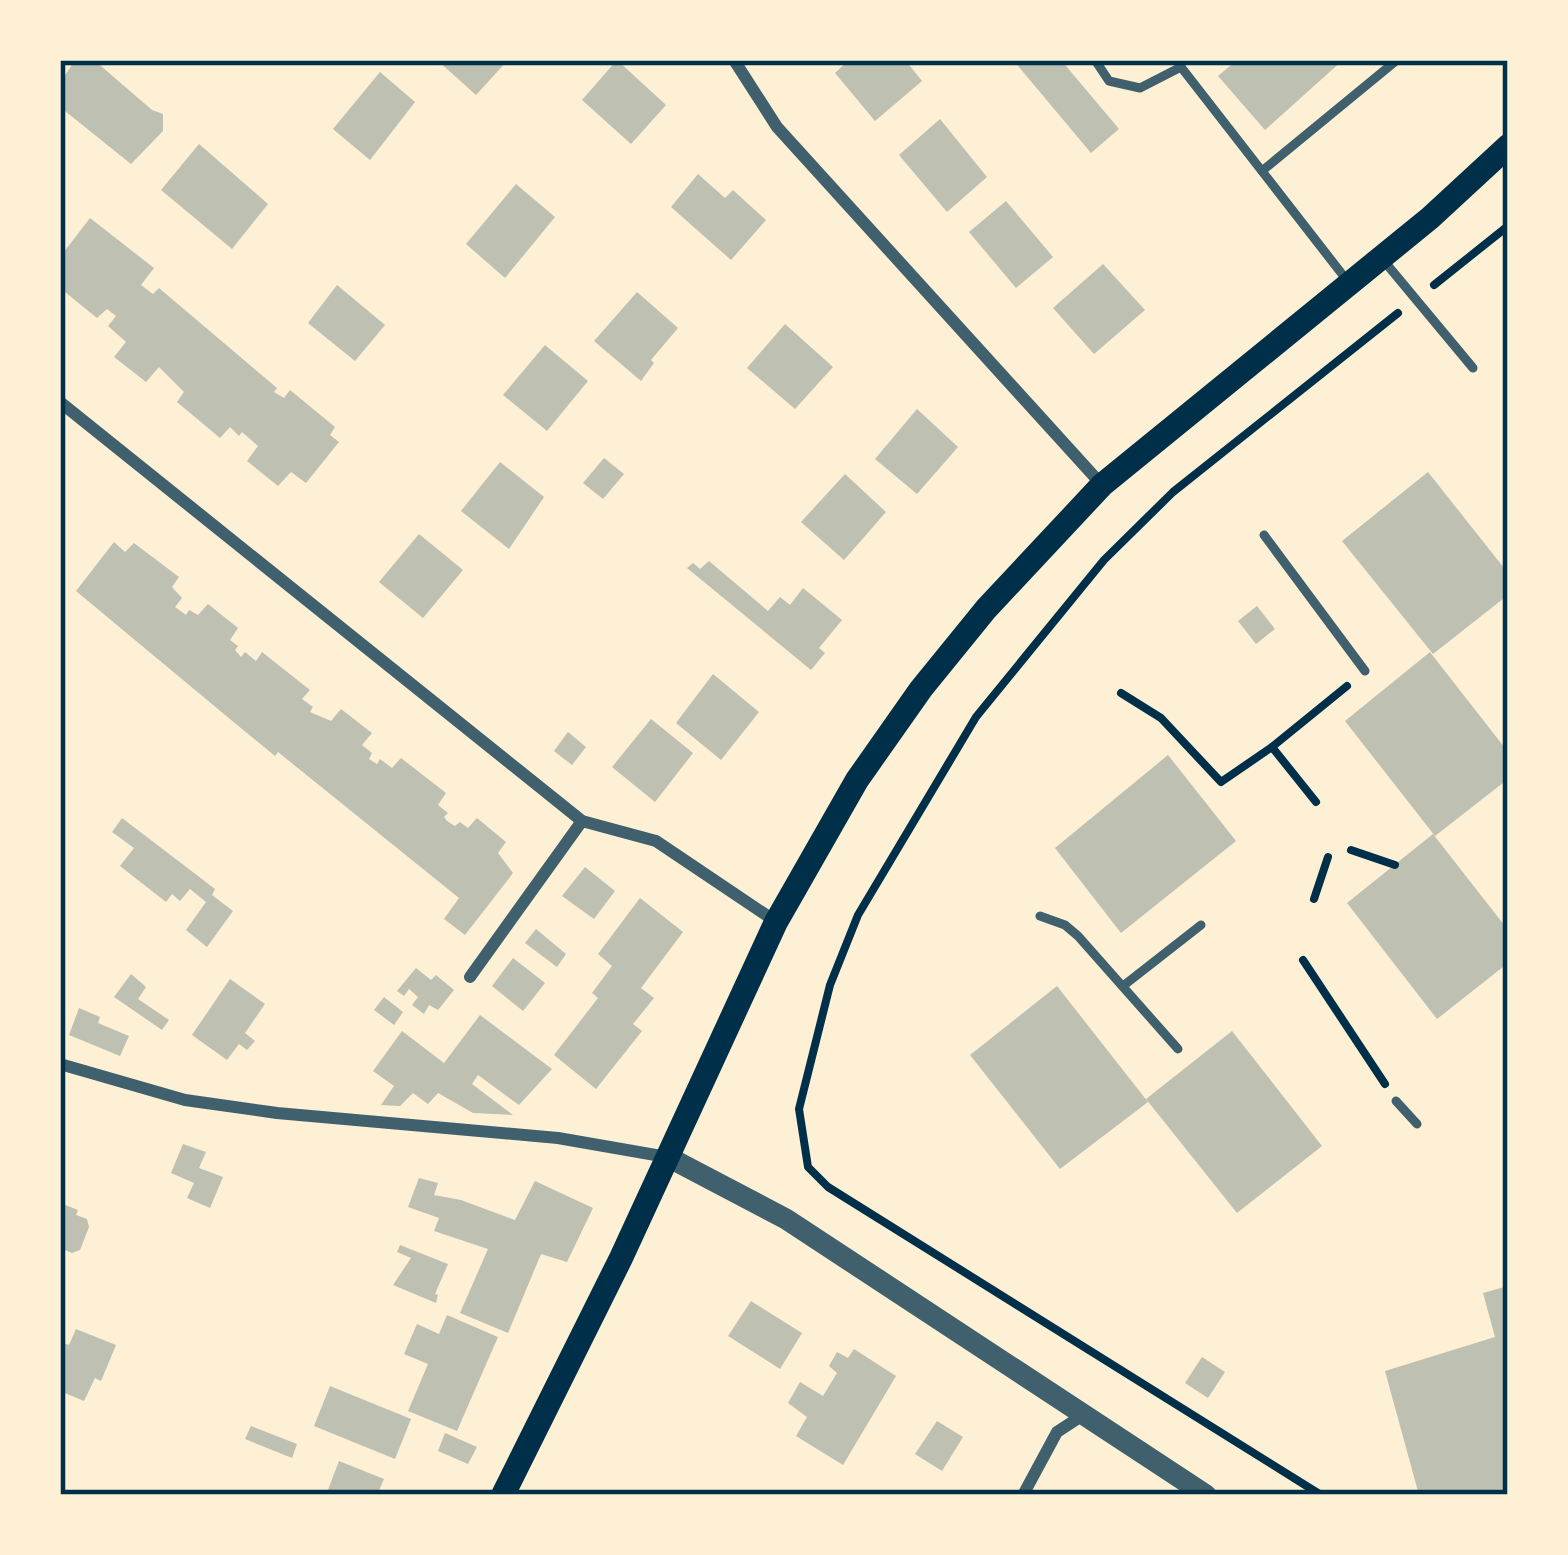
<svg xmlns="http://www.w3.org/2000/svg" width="1568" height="1555" font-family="Roboto,sans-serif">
<rect width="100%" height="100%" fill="#fdf0d5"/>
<!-- building -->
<g fill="#bec0b2">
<polygon points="75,60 94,60 152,110 163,114 163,131 131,164 60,107 60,83"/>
<polygon points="437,60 508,60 476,95"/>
<polygon points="617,60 666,105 631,144 582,100"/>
<polygon points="849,60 905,60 922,81 875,121 835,73"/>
<polygon points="1013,60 1061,60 1119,129 1091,153"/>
<polygon points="1237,60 1343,60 1265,130 1218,76"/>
<polygon points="380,72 415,102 370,160 333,129"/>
<polygon points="940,119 987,177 947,212 899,155"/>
<polygon points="199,144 268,204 232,249 161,190"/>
<polygon points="698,174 725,198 733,190 766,220 731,260 671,207"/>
<polygon points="516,184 555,217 505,278 466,244"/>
<polygon points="1006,201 1053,257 1016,288 969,232"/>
<polygon points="90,218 154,268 141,285 153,294 159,288 277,388 274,392 284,398 290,390 335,427 330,435 339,442 306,483 291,472 278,486 247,461 258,446 242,432 239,436 230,427 220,438 177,402 184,392 159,367 146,382 114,357 126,342 108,326 116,316 107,309 97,318 60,288 60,257"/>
<polygon points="1103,264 1145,310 1094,354 1053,308"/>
<polygon points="337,285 385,325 355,361 308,323"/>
<polygon points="637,292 678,328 651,360 654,363 641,381 594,341"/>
<polygon points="785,324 833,367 795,409 747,368"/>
<polygon points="545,345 588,381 547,431 503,395"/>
<polygon points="917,409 958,447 917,494 875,459"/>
<polygon points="604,458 624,474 603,499 583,483"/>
<polygon points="500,462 544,497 509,549 461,511"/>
<polygon points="1428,472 1508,573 1508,595 1433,654 1342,541"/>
<polygon points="845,474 886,512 844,560 801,522"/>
<polygon points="419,534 463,570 423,618 379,582"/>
<polygon points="114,542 125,552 134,543 179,577 172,587 182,598 175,607 186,615 189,610 198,615 208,604 238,628 230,640 238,646 235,650 241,657 245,652 256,661 262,652 310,690 302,699 313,707 310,712 331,721 341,709 372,733 362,745 372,753 369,759 377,764 380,759 392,768 401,758 446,793 438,805 448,813 444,817 447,821 455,826 460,822 468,828 477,818 506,842 498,853 513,873 465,935 444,919 459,898 278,752 275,756 242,729 76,591"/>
<polygon points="709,561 768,611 780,597 790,605 803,588 842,620 819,648 825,653 811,670 687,568 693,563 700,569"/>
<polygon points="1257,606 1275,629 1256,644 1238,621"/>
<polygon points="1430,652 1508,752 1508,779 1435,836 1345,721"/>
<polygon points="713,674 759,712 721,760 676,723"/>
<polygon points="651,719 693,753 655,802 612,767"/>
<polygon points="568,732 586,747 572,765 554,751"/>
<polygon points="1168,755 1236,841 1121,933 1055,848"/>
<polygon points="122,818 215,889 212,895 233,911 207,947 186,930 206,902 190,889 180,901 172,894 166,902 120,866 134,848 112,832"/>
<polygon points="1433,834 1508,930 1508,963 1437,1019 1347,903"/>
<polygon points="585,867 615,891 594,919 562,896"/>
<polygon points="640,898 683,932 641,988 654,998 633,1024 642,1031 596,1089 554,1055 598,998 592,993 612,966 598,954"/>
<polygon points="536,929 566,954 557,967 525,943"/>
<polygon points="513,958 545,983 523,1011 492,986"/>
<polygon points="416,968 431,980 436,975 454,990 438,1010 429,1005 424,1014 412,1005 418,997 409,989 404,996 397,991"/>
<polygon points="131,974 146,987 138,999 169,1020 162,1030 114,997"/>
<polygon points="230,979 265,1004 245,1033 255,1041 247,1050 239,1044 227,1060 192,1035"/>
<polygon points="1057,986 1148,1102 1060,1169 970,1055"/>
<polygon points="384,997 403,1012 394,1025 374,1010"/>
<polygon points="79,1008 100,1017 98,1023 129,1036 120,1056 69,1035"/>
<polygon points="480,1015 552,1069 519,1105 478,1075 472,1084 513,1115 473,1113 438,1093 428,1104 413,1093 400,1106 381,1105 394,1086 373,1071 402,1031 444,1063"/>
<polygon points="1232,1031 1322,1146 1237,1213 1146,1099"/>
<polygon points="183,1144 206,1152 199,1168 223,1177 210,1208 187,1198 194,1183 171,1173"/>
<polygon points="419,1178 438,1183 434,1195 461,1200 515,1220 535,1181 593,1208 567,1262 541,1254 508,1333 460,1313 488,1249 434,1231 439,1218 408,1207"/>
<polygon points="60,1203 78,1210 76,1215 87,1219 89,1227 80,1250 72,1253 60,1248"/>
<polygon points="400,1245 448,1264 435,1294 438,1295 436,1303 393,1285 411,1258 397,1252"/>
<polygon points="1508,1286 1508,1495 1466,1495 1465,1491 1419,1495 1385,1371 1495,1337 1483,1293"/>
<polygon points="751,1301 802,1333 780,1369 728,1336"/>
<polygon points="447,1315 498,1337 457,1431 408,1411 428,1364 404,1354 417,1324 439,1334"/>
<polygon points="76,1329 116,1345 101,1381 95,1378 84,1401 60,1391 60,1342 69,1345"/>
<polygon points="854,1349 896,1376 843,1465 796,1436 807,1417 788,1403 800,1382 823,1396 837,1373 829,1366 837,1352 848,1358"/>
<polygon points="1202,1357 1225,1372 1208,1398 1185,1383"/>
<polygon points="330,1386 411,1419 395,1459 314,1426"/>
<polygon points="937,1421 963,1437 942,1471 915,1454"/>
<polygon points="251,1426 297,1444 292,1458 245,1439"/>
<polygon points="445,1433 477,1447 468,1464 438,1451"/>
<polygon points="339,1461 384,1479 377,1495 326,1495"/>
</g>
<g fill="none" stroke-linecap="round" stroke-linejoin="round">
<!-- path -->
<g stroke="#003049" stroke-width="8">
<polyline points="1434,285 1508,226"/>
<polyline points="1121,693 1161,718 1221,782 1272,747"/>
<polyline points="1316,802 1272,747 1347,686"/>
<polyline points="1351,850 1395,865"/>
<polyline points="1314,899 1328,857"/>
<polyline points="1303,960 1385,1084"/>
<polyline points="1321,1495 828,1187 808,1167 799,1109 830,985 858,915 976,717 1104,560 1173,492 1398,313"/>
</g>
<!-- service -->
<g stroke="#3f606c" stroke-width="9">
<polyline points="1095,60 1109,81 1140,88 1181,67 1349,283"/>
<polyline points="1262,171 1397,60"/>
<polyline points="1384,261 1473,368"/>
<polyline points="1264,535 1365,671"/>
<polyline points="1040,916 1065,925 1078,936 1178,1049"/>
<polyline points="1123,986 1201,925"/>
<polyline points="1396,1101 1417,1124"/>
</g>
<!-- minor -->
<g stroke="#3f606c" stroke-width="12">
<polyline points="734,60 777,127 1102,485"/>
<polyline points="60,402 582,821 656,841 775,921"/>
<polyline points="470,977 582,821"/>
<polyline points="60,1064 185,1100 277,1113 558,1138 667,1157"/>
<polyline points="1023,1495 1057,1432 1083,1415"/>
</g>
<!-- tertiary -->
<polyline stroke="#3f606c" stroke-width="21" points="668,1157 786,1219 1206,1495"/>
<!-- secondary -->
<polyline stroke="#003049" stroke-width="24" points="503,1495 621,1258 776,922 857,780 921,689 986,609 1102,485 1430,218 1508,146"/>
</g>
<!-- border -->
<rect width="1568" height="1555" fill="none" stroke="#fdf0d5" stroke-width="126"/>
<rect x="63" y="63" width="1442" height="1429" fill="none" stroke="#003049" stroke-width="4.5"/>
</svg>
